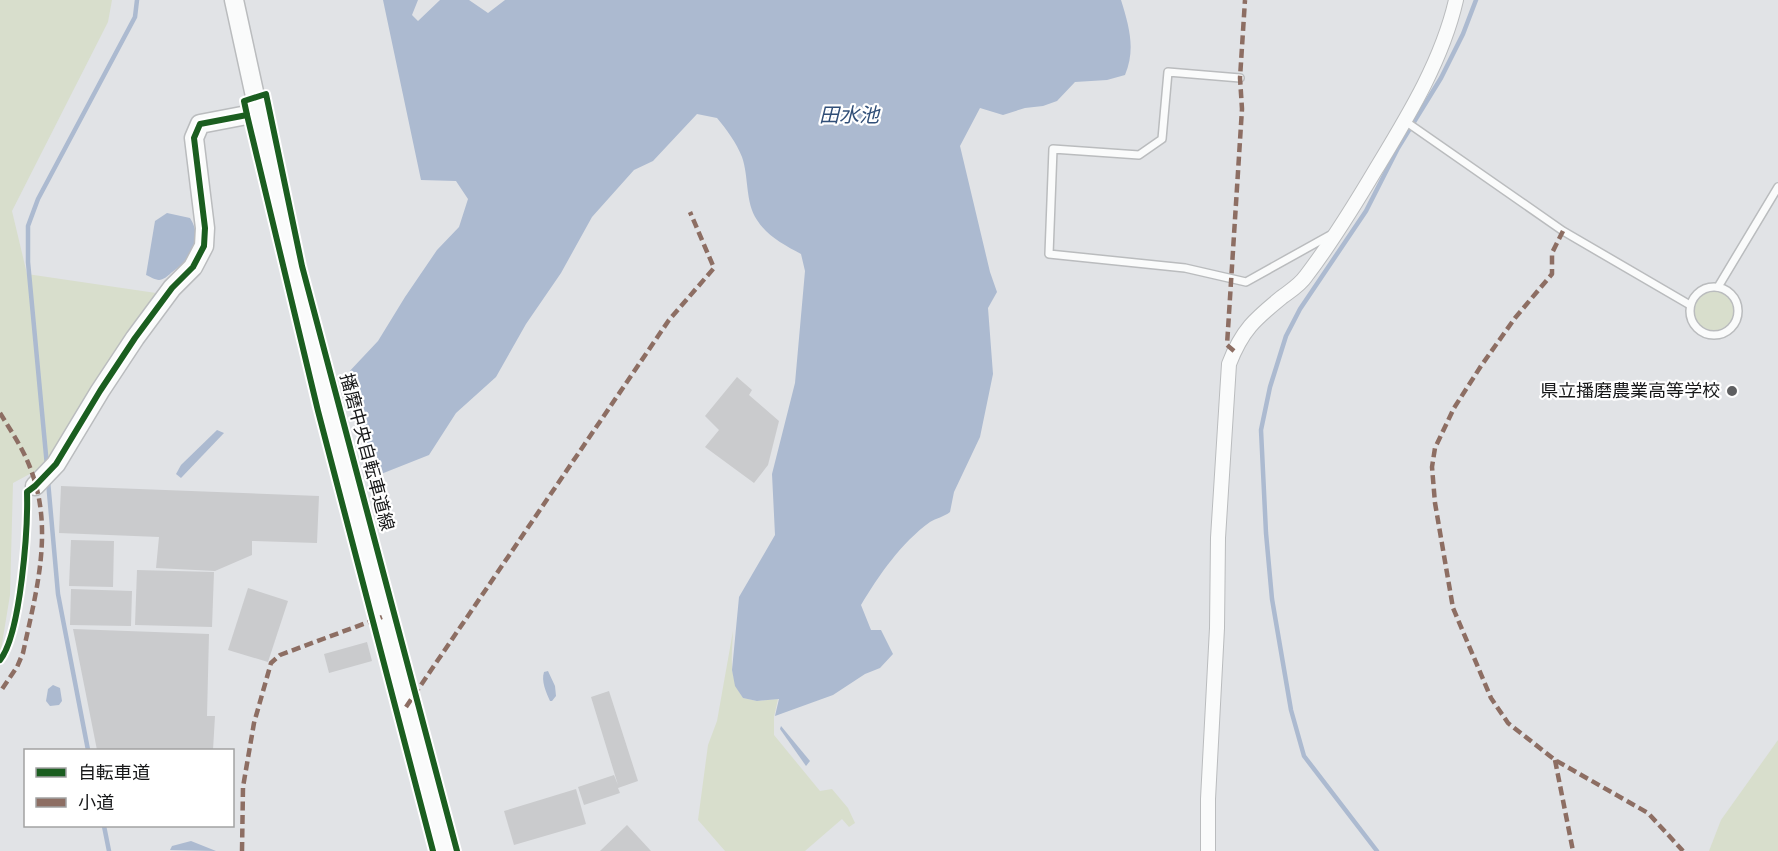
<svg xmlns="http://www.w3.org/2000/svg" width="1778" height="851" font-family="'DM Sans','Noto Sans JP',sans-serif">
<rect width="100%" height="100%" fill="#e1e3e6"/>
<!-- green -->
<g fill="#d8decc">
<polygon points="0,0 112,0 108,22 12,211 27,274 156,293 52,462 13,483 10,595 0,656"/>
<circle cx="1714" cy="312" r="22"/>
<path d="M733,631C732,656 728,677 743,698L757,701L778,699L774,717V735L820,791L832,789L848,808L855,823L849,827L842,819L805,851H725L698,820L708,745L717,721Z"/>
<polygon points="1778,740 1778,851 1709,851 1721,820"/>
</g>
<!-- water -->
<g fill="#acbad0">
<path d="M383,0H418L412,15L418,21L440,0H469L488,13L505,0H1121C1129,26 1136,49 1125,75L1107,80L1075,82L1057,101L1043,106L1025,108L1003,115L980,108L960,146L990,272L997,292L988,308L993,374L980,437L954,492L950,512C944,517 936,518 930,522C901,543 879,575 861,605L871,630H881L893,654L880,668L865,674L833,695L775,716L779,699L757,701L743,698L735,686L732,670L739,597L775,535L772,474L795,383L805,271L801,254C784,245 767,236 757,220C745,202 749,177 742,157C736,142 727,130 717,118L697,114L653,161L634,170L592,217L561,273L526,324L496,377L456,413L429,455L376,476L346,375L378,341L405,297L437,250L459,227L468,199L456,181L421,180Z"/>
<path d="M167,213L190,218C204,239 190,260 171,273C168,276 163,280 159,280C155,280 149,276 146,275L155,221Z"/>
<polygon points="217,430 224,433 181,478 176,474 181,465"/>
<path d="M548,671L555,686L556,696L552,701H550C546,692 541,681 544,672Z"/>
<polygon points="53,685 60,688 62,701 59,705 50,706 46,701 48,689"/>
<polygon points="781,726 810,761 806,766 780,729"/>
<polygon points="191,841 216,851 170,850 172,846"/>
</g>
<g fill="none" stroke-linecap="round" stroke-linejoin="round">
<!-- stream -->
<g stroke="#acbad0" stroke-width="4.5">
<polyline points="47,466 28,262 28,226 38,199 135,17 137,0"/>
<polyline points="48,481 58,594 88,750"/>
<polyline points="104,826 109,851"/>
<polyline points="1377,851 1304,756 1291,710 1272,599 1266,533 1261,430 1270,387 1286,336 1300,309 1366,211 1398,148 1441,78 1463,34 1476,0"/>
</g>
</g>
<!-- building -->
<g fill="#cacbcd">
<polygon points="737,377 752,390 749,395 779,421 768,465 754,483 705,447 719,430 705,416"/>
<polygon points="61,486 319,496 317,543 252,541 252,555 215,571 156,568 159,537 59,533"/>
<polygon points="71,540 114,541 113,587 69,586"/>
<polygon points="137,570 214,572 212,627 135,625"/>
<polygon points="248,588 288,601 268,662 228,650"/>
<polygon points="71,589 132,591 131,626 70,625"/>
<polygon points="73,629 209,634 207,716 215,716 213,750 97,750"/>
<polygon points="367,642 372,661 329,673 324,654"/>
<polygon points="609,691 638,781 618,788 620,793 584,805 578,787 614,775 618,785 591,697"/>
<polygon points="576,789 586,824 514,845 504,811"/>
<polygon points="627,825 651,851 600,851"/>
</g>
<g fill="none" stroke-linecap="round" stroke-linejoin="round">
<defs>
<g id="service">
<polyline points="1240,78 1168,72 1162,139 1139,155 1053,149 1049,254 1185,268 1246,282 1332,234"/>
<polyline points="1405,121 1563,231 1690,305"/>
<circle cx="1714" cy="311" r="24"/>
<polyline points="1718,287 1778,187"/>
</g>
<path id="minor" d="M1208,851V799L1217,628L1218,538L1229,364C1242,330 1255,319 1282,297C1290,291 1300,285 1306,276C1332,242 1354,206 1376,169C1408,116 1442,61 1456,0"/>
<g id="secondary">
<polyline points="234,0 296,284 443,851"/>
<polyline points="35,486 56,464 100,391 135,338 172,288 193,267 204,246 205,228 194,138 200,124 247,115"/>
</g>
</defs>
<!-- service casing -->
<use href="#service" stroke="#babcbe" stroke-width="10"/>
<!-- minor casing -->
<use href="#minor" stroke="#babcbe" stroke-width="16"/>
<!-- secondary casing -->
<use href="#secondary" stroke="#babcbe" stroke-width="21"/>
<!-- service -->
<use href="#service" stroke="#fafbfb" stroke-width="7"/>
<!-- minor -->
<use href="#minor" stroke="#fafbfb" stroke-width="14"/>
<!-- secondary -->
<use href="#secondary" stroke="#fafbfb" stroke-width="18"/>
<!-- quiet -->
<g stroke="#8d6e63" stroke-width="4.5" stroke-dasharray="9 4.5" stroke-linecap="butt">
<polyline points="1563,231 1552,253 1552,274 1515,318 1481,366 1454,408 1435,448 1432,467 1435,503 1453,608 1491,698 1508,723 1555,760 1648,813 1683,851"/>
<polyline points="1234,351 1227,345 1242,109 1240,78 1245,0"/>
<path d="M0,413C11,431 24,450 31,470C54,531 36,592 23,653L17,667L0,692"/>
<polyline points="406,707 669,320 714,268 690,212"/>
<polyline points="1555,760 1573,851"/>
<polyline points="242,851 243,787 254,723 271,663 280,655 382,617"/>
</g>
<defs>
<g id="cycleway">
<path d="M0,660C21,634 28,527 27,492L35,486L56,464L100,391L135,338L172,288L193,267L204,246L205,228L194,138L200,124L247,115"/>
<polyline points="433,851 318,411 247,115 244,101 266,94 302,266 457,851"/>
</g>
</defs>
<!-- cycleway casing -->
<use href="#cycleway" stroke="#fff" stroke-width="10"/>
<!-- cycleway -->
<use href="#cycleway" stroke="#1b5e20" stroke-width="6"/>
</g>
<!-- markers -->
<circle fill="#5e5f61" stroke="#fff" stroke-width="2" cx="1732" cy="391" r="6"/>
<g text-anchor="middle" stroke-width="4.5" stroke-linejoin="round" paint-order="stroke">
<!-- poi labels -->
<g font-size="18" fill="#171819" stroke="#fff" text-anchor="end">
<text x="1720" y="397">県立播磨農業高等学校</text>
</g>
<!-- street labels -->
<g font-size="18" fill="#171819" stroke="#fff">
<text transform="translate(367 452) rotate(75)" y="6">播磨中央自転車道線</text>
</g>
<!-- water labels -->
<g font-size="20" font-style="italic" fill="#314f78" stroke="#fff">
<text x="849" y="122">田水池</text>
</g>
</g>
<!-- legend -->
<rect x="24" y="749" width="210" height="78" fill="#ffffff" stroke="#a2a3a3" stroke-width="1.5"/>
<rect x="36" y="768" width="30" height="9" fill="#1b5e20" stroke="#a2a3a3" stroke-width="1.5"/>
<text x="78" y="779" font-size="18" fill="#171819">自転車道</text>
<rect x="36" y="798" width="30" height="9" fill="#8d6e63" stroke="#a2a3a3" stroke-width="1.5"/>
<text x="78" y="809" font-size="18" fill="#171819">小道</text>
</svg>
